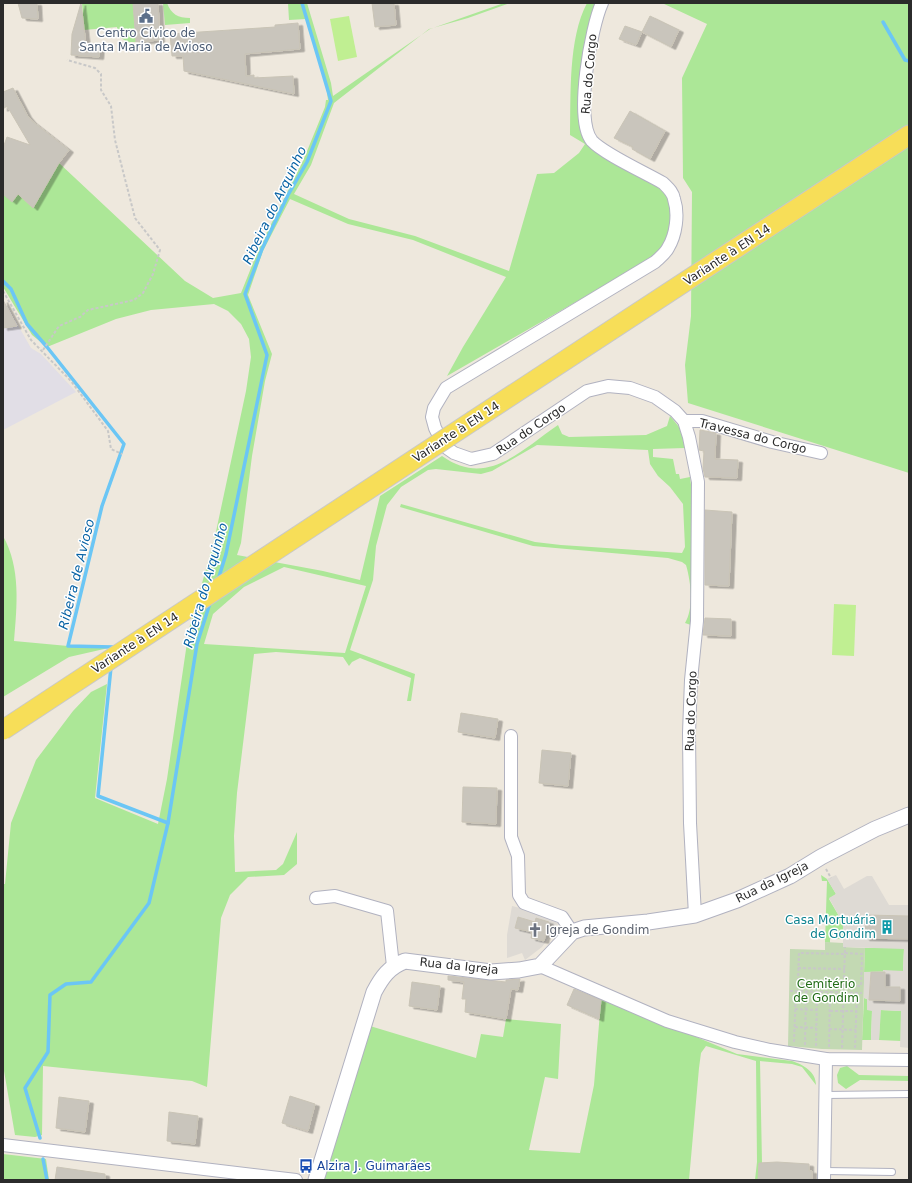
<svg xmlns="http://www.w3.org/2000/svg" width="912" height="1183" font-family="'DejaVu Sans',sans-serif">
<defs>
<filter id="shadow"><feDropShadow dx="4.5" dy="2.5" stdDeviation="0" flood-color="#0004"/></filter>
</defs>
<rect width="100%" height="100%" fill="#eee8dd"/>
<!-- industrial -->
<polygon fill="#e1dee6" points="3,299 31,348 41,354 76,392 3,430"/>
<!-- green -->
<g fill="#ace797" fill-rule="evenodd">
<polygon points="82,3 133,3 136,42 127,42 117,35 117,27 84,30"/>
<path d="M163,3H167C171,14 178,18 190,18V23L165,25Z"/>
<path d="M288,3H307L331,83L333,96L430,29L504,3H510L468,18L429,29L334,103L311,165L294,194L349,219L415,236L509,271L537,174L554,173L579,153L585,144L570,135C571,95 568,39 587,3H596C579,46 582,88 583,133L658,185L667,193L673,218L666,242L658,253L647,261L447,376L463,347L506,277L413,240L348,224L290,199L263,251L248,295L272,354L265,381L252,456L241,543L237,555L323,571L360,580L380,496L442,456C487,488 520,451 558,425L562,434L569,437L646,435L667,426L670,416L684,433L685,448L653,449V457L673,459L676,474H679L680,479L690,477L693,500L691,625L685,623C694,608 691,582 686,565L682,562L668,558L533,546L400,507L401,504L535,542L561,545L682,553L685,547L683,504L670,487L658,476L650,464L648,450L537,445L492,471L481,474L436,469L428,470L401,487L387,505L376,546L373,580L350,650L415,674L411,701H407L411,678L360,658L352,662L349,666L343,657L276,652L254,654L237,793L234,836L235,872L276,870L283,864L297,832V864L284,875L248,877L230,895L221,918L207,1087L192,1081L43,1066L42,1135L35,1137L15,1135L3,1065V884H5L11,823L36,760L73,711L91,692L107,684L95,798L158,824L167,779L189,629L214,541L246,391L251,357L249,339L241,324L228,311L214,304L151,310L116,319L47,347L32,335L3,287V194L12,201L18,194L33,208L59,163L185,281L213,298L241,293L259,248L303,161L325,107L326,100H328L326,84L306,19L289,20ZM284,567L366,586L345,653L204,644L213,614L244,587Z"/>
<polygon points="662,3 909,3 909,473 688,403 685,365 691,316 692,192 683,178 682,78 707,24"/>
<path d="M3,536C21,568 17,606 14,641L68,646L113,647L69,657L3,697Z"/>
<polygon points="821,875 827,879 836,894 829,899 843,923 843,939 830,939 830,943 825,942 827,881 822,881"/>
<polygon points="865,948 904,948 903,971 864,972"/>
<polygon points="864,998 867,999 872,1011 871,1040 862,1040"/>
<path d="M601,1000H608L737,1054L792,1061C804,1065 816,1072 816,1085L802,1067L792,1064L760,1061L762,1163L759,1164L758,1180H755L757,1162L756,1061L706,1046L701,1053L699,1068L689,1180H324L370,1026L476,1058L481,1034L503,1037L506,1019L561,1024L558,1079L545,1077L529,1150L580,1153L594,1085Z"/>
<polygon points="880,1010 902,1011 901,1041 879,1040"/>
<polygon points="847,1066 859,1075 909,1076 909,1081 860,1080 846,1089 838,1083 837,1075 840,1068"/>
<polygon points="3,1154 46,1159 49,1180 3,1180"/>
</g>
<!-- cemetery -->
<polygon fill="#c3d9b3" points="825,942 843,943 843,947 865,948 862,1050 822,1049 788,1046 790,949 825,950"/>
<!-- pitch -->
<g fill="#c0ef92">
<polygon points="349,16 357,57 338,61 330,19"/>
<polygon points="834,604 856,605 854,656 832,655"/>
</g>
<!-- plaza -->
<g fill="#dedad4" fill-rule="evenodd">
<polygon points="836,875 844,889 867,876 872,876 889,905 909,905 909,916 866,915 865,938 909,939 909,1048 900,1047 901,1011 881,1010 879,1040 871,1040 872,1011 867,1010 867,999 864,998 864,972 871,972 869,1000 900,1001 900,987 885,987 883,970 903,971 904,949 843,947 843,923 829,898 836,894 827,879"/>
<path d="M512,906L520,908L555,921L558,924L542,947L525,960L522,953L507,958V935ZM518,917L535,922L537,918L549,922L544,941L531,938L532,932L515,928Z"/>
</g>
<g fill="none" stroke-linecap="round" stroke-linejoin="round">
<!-- stream -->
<g stroke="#6bc6f5" stroke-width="3.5">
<polyline points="883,22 905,60 909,61"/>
<polyline points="3,281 11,289 27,324 47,347 124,444 102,506 68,646 113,647 113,649"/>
<polyline points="218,580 226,554 267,355 245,294 262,249 288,195 307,162 331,101 302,3"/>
<polyline points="111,667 98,796 168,823"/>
<polyline points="40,1138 25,1088 48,1052 50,995 66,984 91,982 149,903 168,823 197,644 210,603"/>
<polyline points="43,1159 47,1180"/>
</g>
</g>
<!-- building -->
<g fill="#c9c5bc" stroke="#c9c4b6" filter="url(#shadow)">
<polygon points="18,3 37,3 38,19 22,18"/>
<polygon points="81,3 86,45 100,46 99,57 71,55 72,34"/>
<polygon points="133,3 158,3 160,40 136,42"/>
<polygon points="372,3 394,3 396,25 375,27"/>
<polygon points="650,16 679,30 671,47 642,32 636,45 619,39 625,26 642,32"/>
<polygon points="298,23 300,49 245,54 246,76 254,75 254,78 293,76 294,94 184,71 183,56 172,56 170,34 275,27 275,25"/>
<polygon points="13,88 27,115 32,121 69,150 59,163 33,208 18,194 12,202 3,194 3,148 7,137 30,145 7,106 3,109 3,92"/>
<polygon points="630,111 665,131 650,159 632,149 633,147 614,138"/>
<polygon points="3,300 17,326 3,328"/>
<polygon points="700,430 716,433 715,459 738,460 737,478 705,477 703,468 704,451 699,450"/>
<polygon points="705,510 732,512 729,586 705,585"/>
<polygon points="705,618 731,619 731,636 703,635"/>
<polygon points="461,713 498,719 495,738 458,732"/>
<polygon points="542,750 571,753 568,786 539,783"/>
<polygon points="463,787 497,788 496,824 462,822"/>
<polygon points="866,915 909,916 909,939 865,938"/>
<polygon points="518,917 535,922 536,918 549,922 544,941 531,938 532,932 515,928"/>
<polygon points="871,972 885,972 885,987 900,987 900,1001 869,1000"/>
<polygon points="448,976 506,982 506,980 520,979 518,990 511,989 506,1019 465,1012 466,999 462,999 464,982 448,980"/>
<polygon points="412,982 440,986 437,1010 409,1006"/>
<polygon points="574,989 601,1000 599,1019 567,1005"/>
<polygon points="290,1096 315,1104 308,1131 282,1123"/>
<polygon points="59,1097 89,1101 85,1132 56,1128"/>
<polygon points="169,1112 198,1116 195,1144 167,1141"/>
<polygon points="777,1162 809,1164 809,1171 812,1171 812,1180 758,1180 759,1163"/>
<polygon points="57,1167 105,1174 105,1180 55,1180"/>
</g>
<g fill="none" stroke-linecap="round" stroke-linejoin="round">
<defs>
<g id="service">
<polyline points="826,1095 909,1094"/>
<polyline points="825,1171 892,1172"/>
</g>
<g id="minor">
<path d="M602,3C591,27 574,120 592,141C604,154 646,173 663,183C668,188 673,192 674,199C679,214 676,235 668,248C665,254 659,258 655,262L446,388L434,408L432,417L435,428L444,446L454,453L471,459L493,454L587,391L608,386L630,388L655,397L675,411L684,421L689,437L698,482L697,621L691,680L689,733L690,823L695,915"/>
<polyline points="684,421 702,421 772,442 821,453"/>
<polyline points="511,736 511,837 518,856 519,895 524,903 562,917 572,932"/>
<polyline points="316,898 335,896 387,911 393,966"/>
<polyline points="540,966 667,1021 735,1042 770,1050 826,1059 909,1060"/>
<polyline points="3,1145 296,1180"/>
<polyline points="824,1180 826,1059"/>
</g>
<path id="tertiary" d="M316,1180L374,992C382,977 389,967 405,961L491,972L519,970L540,966L572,932L584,928L648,922L695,915L737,900L790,876L821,857L875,829L909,815"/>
<polyline id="primary" points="474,420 909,135"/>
</defs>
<!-- service casing -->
<use href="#service" stroke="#b1b2c0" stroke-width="8"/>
<!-- minor casing -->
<use href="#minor" stroke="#b1b2c0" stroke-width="14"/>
<!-- tertiary casing -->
<use href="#tertiary" stroke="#b1b2c0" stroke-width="17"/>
<!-- primary casing -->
<use href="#primary" stroke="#c8c8c8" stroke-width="21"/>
<!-- path -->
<g stroke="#c8c8c8" stroke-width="2" stroke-dasharray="3 2" stroke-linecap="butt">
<polyline points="3,291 31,340 71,381 108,431 111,449 122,454"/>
<polyline points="43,350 59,326 80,317 88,310 134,300 143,293 153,274 160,250 135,218 115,140 111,106 101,90 101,74 95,68 67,60"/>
<polyline points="826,869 831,878"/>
<polyline points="845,953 862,954 861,986 798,984 799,953 845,954"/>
<polyline points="798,968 845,969"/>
<polyline points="790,991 862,993"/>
<polyline points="795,1009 816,1010"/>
<polyline points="830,1011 856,1011"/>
<polyline points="795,1027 816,1028"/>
<polyline points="829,1029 856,1030"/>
<polyline points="794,1042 796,991"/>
<polyline points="805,1045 806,991"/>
<polyline points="816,1046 817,992"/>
<polyline points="829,1047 830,992"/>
<polyline points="842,1048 845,947"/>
<polyline points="855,1048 857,993"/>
</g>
<!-- service -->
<use href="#service" stroke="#fff" stroke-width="6"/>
<!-- minor -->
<use href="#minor" stroke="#fff" stroke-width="12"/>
<!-- tertiary -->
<use href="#tertiary" stroke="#fff" stroke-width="15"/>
<!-- primary -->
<use href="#primary" stroke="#f7de58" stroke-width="19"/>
<defs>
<polyline id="primary-bridge" points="3,730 474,420"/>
</defs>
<!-- primary-bridge casing -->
<use href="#primary-bridge" stroke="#c8c8c8" stroke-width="21" stroke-linecap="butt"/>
<!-- primary-bridge -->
<use href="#primary-bridge" stroke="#f7de58" stroke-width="19"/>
</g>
<!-- icons -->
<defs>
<symbol id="civic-bare" viewBox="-9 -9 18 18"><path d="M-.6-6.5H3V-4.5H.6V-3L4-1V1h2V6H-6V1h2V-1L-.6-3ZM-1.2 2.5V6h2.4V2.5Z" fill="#5c6f8a" stroke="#fff" stroke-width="2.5" paint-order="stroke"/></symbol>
<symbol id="building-bare" viewBox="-9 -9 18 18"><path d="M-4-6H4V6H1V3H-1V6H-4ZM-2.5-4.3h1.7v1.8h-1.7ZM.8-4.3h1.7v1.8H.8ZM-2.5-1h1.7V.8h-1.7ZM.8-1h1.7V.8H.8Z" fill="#0f9aa8" stroke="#fff" stroke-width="2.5" paint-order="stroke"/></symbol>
<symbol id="church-bare" viewBox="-9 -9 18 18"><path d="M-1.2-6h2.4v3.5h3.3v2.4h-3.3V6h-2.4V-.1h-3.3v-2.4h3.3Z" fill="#6b7280" stroke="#fff" stroke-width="2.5" paint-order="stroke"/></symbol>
<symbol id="bus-bare" viewBox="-9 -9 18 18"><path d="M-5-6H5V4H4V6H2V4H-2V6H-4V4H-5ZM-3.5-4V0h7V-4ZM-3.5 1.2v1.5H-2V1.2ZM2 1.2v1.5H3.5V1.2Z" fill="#1a4fb4" stroke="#fff" stroke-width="2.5" paint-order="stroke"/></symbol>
</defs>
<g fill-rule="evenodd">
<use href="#civic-bare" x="136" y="6" width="20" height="20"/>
<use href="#building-bare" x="877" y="917" width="20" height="20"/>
<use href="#church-bare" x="525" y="920" width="20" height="20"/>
<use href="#bus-bare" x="296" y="1156" width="20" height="20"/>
</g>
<g text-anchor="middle" stroke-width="3" stroke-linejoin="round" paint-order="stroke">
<!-- service labels -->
<g font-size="12" fill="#4e5e75" stroke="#fff">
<text x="146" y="37">Centro Cívico de<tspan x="146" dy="14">Santa Maria de Avioso</tspan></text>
</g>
<!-- street labels -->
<g font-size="12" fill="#2b2b2b" stroke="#fff">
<text transform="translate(589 74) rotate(-85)" y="4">Rua do Corgo</text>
<text transform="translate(727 255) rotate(-33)" y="4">Variante à EN 14</text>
<text transform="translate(531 429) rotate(-34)" y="4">Rua do Corgo</text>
<text transform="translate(456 432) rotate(-33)" y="4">Variante à EN 14</text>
<text transform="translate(753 436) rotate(14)" y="4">Travessa do Corgo</text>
<text transform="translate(135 643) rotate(-33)" y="4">Variante à EN 14</text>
<text transform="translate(691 711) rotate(-88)" y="4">Rua do Corgo</text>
<text transform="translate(772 882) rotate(-26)" y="4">Rua da Igreja</text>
<text transform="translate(459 966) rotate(6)" y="4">Rua da Igreja</text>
</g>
<!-- culture labels -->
<g font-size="12" fill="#0d838f" stroke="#fff" text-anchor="end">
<text x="876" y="924">Casa Mortuária<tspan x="876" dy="14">de Gondim</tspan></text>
</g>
<!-- worship labels -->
<g font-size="12" fill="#5b616d" stroke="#fff" text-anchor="start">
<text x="546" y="934">Igreja de Gondim</text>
</g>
<!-- park labels -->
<g font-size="12" fill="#226d17" stroke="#fff">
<text x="826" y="988">Cemitério<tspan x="826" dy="14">de Gondim</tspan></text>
</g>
<!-- transit labels -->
<g font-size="12" fill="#164399" stroke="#fff" text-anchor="start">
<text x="317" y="1170">Alzira J. Guimarães</text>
</g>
<!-- water labels -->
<g font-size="13" font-style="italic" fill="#0762a4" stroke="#fff">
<text transform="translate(274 205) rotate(-64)" y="5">Ribeira do Arquinho</text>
<text transform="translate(76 574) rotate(-76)" y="5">Ribeira de Avioso</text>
<text transform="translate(205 585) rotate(-74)" y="5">Ribeira do Arquinho</text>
</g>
</g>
<!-- border -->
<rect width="912" height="1183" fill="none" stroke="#2b2b2b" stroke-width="8"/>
</svg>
